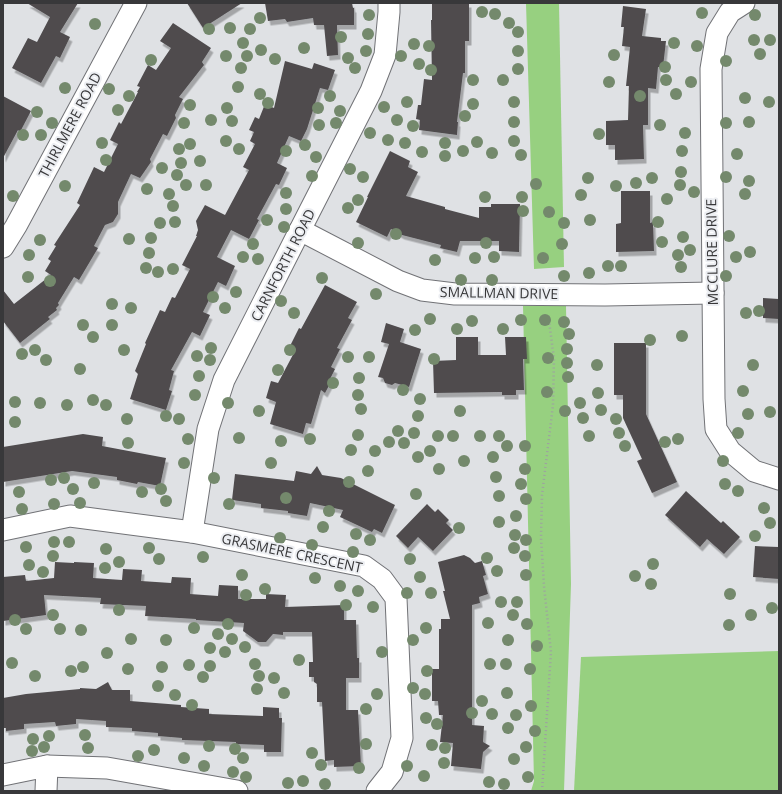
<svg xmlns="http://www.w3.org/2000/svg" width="782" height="794" font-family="'Open Sans',sans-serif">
<defs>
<filter id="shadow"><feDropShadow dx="2.5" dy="4.5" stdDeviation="0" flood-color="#0004"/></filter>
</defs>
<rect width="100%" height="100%" fill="#dfe1e4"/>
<!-- green -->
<g fill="#97d080">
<polygon points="526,3 559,3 564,267 534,269"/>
<polygon points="523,306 566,306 571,584 564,791 531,791 534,781"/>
<polygon points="779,651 779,791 574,791 581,657"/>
</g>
<!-- building -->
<g fill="#4f4c4e" filter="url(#shadow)">
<polygon points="27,3 78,3 60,32 70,37 60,58 56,56 41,83 12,68 28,38 37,42 50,17"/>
<polygon points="187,3 242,3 203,28"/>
<polygon points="265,3 352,3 353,8 354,8 354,25 337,25 338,55 327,56 324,25 314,25 313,18 287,22 285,19 268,21"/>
<polygon points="432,3 469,3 469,41 465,41 465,73 463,73 457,122 458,122 457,135 419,130 420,120 416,119 418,105 421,105 424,79 432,80 431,20 432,20"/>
<polygon points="623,6 646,9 642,36 661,38 661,41 666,41 663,67 658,67 656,89 648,88 648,125 643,125 644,159 615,160 615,145 606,145 606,121 628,120 629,86 626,86 630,47 622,46 624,27 621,27"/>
<polygon points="173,23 211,48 202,62 204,65 179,97 183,99 175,115 176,118 167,136 163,134 150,159 151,162 140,178 131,174 118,202 118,214 113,222 105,225 94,246 98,248 79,280 74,277 58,303 59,305 56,308 57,310 48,317 50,319 20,343 3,321 3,290 14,304 51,275 45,271 51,261 48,259 56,246 54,245 80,205 77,203 94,167 104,172 118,144 110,140 119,122 121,124 138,92 137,92 140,87 137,86 148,65 156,70 171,48 160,41"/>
<polygon points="285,61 312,69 314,63 335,70 328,90 320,88 307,129 301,141 289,136 277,163 287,168 279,185 276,184 257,219 259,220 249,239 231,230 217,257 235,266 226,286 218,282 203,312 210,315 200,336 192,332 171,370 174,371 169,390 172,391 166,410 130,399 138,374 135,371 146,344 145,343 160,310 165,312 172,297 175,298 190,269 182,265 197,236 196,236 198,230 196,221 205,205 225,215 249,170 243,167 255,144 250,141 254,132 249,130 255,117 259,119 265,104 274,108"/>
<polygon points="3,96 31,111 20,132 18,130 3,158"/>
<polygon points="390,151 410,161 408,167 418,172 406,196 445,207 445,209 479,218 479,207 491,207 491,204 520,204 519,252 499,251 499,241 460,241 457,252 440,248 441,245 402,235 391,229 387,237 356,222 368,197 367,197"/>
<polygon points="621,191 650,191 650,223 653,222 654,251 616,252 616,224 621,223"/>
<polygon points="325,285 357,302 348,318 352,320 337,348 340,349 331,367 335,369 330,379 332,380 325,393 321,390 311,424 306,423 303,434 270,424 276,402 266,398 271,381 278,383 296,349 290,346 299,328 301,329"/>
<polygon points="763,298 779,299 779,319 763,318"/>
<polygon points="386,323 404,329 400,342 421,349 409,387 395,383 392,385 385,383 383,378 378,377 389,344 381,342"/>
<polygon points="456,337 478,337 478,355 506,355 505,337 526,337 527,359 523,359 524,390 516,390 516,395 502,395 502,392 434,393 433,361 456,360"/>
<polygon points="614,343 646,343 646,414 677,482 652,493 637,461 642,459 623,418 623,395 614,395"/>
<polygon points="83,434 103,437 102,446 166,458 160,486 138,482 137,484 117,480 117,477 72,471 3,482 3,447"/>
<polygon points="317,466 322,475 341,478 395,505 382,533 374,529 372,532 340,517 343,510 310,503 307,516 288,513 288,511 261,508 261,504 232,500 235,474 294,481 296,471 311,474"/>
<polygon points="686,491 721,523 723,521 740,537 724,554 707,539 700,547 665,515"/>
<polygon points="427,504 435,512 438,509 449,520 446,523 453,530 433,551 418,537 408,548 396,536"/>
<polygon points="755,546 779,547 779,579 753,577"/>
<polygon points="464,555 470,558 475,563 482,561 486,575 483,576 488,594 479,597 480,603 472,605 472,725 484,726 483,742 490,746 483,752 481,769 451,766 453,743 440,742 443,715 439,715 438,701 432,701 432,669 439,669 439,629 441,629 441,619 450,619 443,591 445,591 438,562"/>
<polygon points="55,562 74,563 74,562 94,563 93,578 122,580 123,569 142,570 141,581 171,583 172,577 191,578 190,594 218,596 219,585 238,586 238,599 266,599 266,594 286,595 285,607 344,605 344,620 356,620 357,658 359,658 359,678 346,678 346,710 358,710 361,766 334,767 334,760 325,761 322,702 317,702 317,684 314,682 314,677 309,677 309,662 313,662 312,632 283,632 283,635 273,634 266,642 258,642 243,631 244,623 196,620 196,619 145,616 146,606 100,604 101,598 44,595 46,615 3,621 3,577 25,575 26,581 54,578"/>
<polygon points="108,682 112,690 130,690 130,701 181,705 181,707 209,709 209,714 263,716 263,707 279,708 279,718 282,718 281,752 264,752 264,745 236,744 236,742 182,740 182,738 158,736 158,733 132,731 132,728 106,727 106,721 76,719 76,724 56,726 55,722 24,724 24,729 6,731 6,728 3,728 3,698 26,694 80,689 80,688 96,689"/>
</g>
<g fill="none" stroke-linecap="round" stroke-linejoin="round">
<defs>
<g id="street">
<polyline points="744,3 730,12 717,33 711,69 714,399 716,429 730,451 754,471 779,479"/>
<polyline points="300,230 398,281 422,290 455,294 605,295 713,293"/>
<polyline points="3,247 16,226 136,3"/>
<polyline points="3,530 70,516 192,532 364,566 382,579 396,598 402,738 392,772 377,791"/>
<polyline points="192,532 208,429 224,380 300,230 371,91 385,55 389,12 389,3"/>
<polyline points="3,775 47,766 107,768 237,791"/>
<polyline points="46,791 47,766"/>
</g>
</defs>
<!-- street casing -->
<use href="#street" stroke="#717276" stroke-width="23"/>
<!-- path -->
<polyline stroke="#9e9fa2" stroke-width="2.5" stroke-dasharray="1 3" stroke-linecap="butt" points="542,791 551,652 544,586 541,538 542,495 553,405 554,359 548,313"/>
<!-- street -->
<use href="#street" stroke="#fff" stroke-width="21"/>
</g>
<!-- trees -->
<g fill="#74896c">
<circle cx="482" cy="12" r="6"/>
<circle cx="702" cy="13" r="6"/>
<circle cx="495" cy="14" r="6"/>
<circle cx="369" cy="15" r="6"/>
<circle cx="755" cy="15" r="6"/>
<circle cx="260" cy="18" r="6"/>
<circle cx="509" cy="23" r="6"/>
<circle cx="95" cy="24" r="6"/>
<circle cx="230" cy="28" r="6"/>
<circle cx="209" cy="29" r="6"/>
<circle cx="250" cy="29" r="6"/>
<circle cx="518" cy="32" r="6"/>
<circle cx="368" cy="34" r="6"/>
<circle cx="341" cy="37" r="6"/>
<circle cx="754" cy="40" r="6"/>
<circle cx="770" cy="40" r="6"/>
<circle cx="243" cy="43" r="6"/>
<circle cx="674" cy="43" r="6"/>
<circle cx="414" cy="44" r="6"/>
<circle cx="429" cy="46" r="6"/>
<circle cx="697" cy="46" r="6"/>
<circle cx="304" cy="48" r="6"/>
<circle cx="261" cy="50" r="6"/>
<circle cx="366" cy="51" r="6"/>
<circle cx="518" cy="51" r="6"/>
<circle cx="760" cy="54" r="6"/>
<circle cx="614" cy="55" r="6"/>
<circle cx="226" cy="56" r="6"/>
<circle cx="247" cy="56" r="6"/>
<circle cx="401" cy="56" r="6"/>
<circle cx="348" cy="58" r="6"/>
<circle cx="275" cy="59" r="6"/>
<circle cx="151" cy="60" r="6"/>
<circle cx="726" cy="61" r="6"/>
<circle cx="419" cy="64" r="6"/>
<circle cx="665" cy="67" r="6"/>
<circle cx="241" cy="68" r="6"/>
<circle cx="355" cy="68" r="6"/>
<circle cx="518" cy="69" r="6"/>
<circle cx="431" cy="70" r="6"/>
<circle cx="473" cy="80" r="6"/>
<circle cx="503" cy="80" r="6"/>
<circle cx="666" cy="80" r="6"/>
<circle cx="609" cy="82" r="6"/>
<circle cx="691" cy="82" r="6"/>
<circle cx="238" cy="87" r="6"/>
<circle cx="65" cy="88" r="6"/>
<circle cx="109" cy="89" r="6"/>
<circle cx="260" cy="94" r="6"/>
<circle cx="676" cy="94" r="6"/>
<circle cx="129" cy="96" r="6"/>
<circle cx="330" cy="96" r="6"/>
<circle cx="640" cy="96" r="6"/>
<circle cx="745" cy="98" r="6"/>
<circle cx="407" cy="102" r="6"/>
<circle cx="514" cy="102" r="6"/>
<circle cx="769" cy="102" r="6"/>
<circle cx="268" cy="103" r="6"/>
<circle cx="473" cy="104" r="6"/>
<circle cx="190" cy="105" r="6"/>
<circle cx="384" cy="107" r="6"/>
<circle cx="227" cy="108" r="6"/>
<circle cx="318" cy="108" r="6"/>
<circle cx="118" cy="110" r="6"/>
<circle cx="340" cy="111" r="6"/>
<circle cx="37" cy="112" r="6"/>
<circle cx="465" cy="116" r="6"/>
<circle cx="211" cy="120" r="6"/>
<circle cx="397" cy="120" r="6"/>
<circle cx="232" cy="121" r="6"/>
<circle cx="514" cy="122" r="6"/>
<circle cx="749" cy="122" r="6"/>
<circle cx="52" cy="123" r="6"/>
<circle cx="184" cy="123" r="6"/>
<circle cx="336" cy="123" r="6"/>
<circle cx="726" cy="123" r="6"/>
<circle cx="319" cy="125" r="6"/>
<circle cx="660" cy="125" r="6"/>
<circle cx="413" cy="126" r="6"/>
<circle cx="370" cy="133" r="6"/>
<circle cx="685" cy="133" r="6"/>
<circle cx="599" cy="134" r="6"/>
<circle cx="23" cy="135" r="6"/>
<circle cx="41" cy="135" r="6"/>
<circle cx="388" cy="140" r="6"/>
<circle cx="226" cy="141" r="6"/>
<circle cx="514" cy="141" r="6"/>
<circle cx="477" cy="142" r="6"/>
<circle cx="102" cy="143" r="6"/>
<circle cx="405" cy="143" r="6"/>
<circle cx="445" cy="143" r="6"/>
<circle cx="190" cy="144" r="6"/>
<circle cx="305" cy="145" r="6"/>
<circle cx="179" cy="149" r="6"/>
<circle cx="239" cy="149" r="6"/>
<circle cx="286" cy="151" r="6"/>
<circle cx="463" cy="151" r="6"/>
<circle cx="682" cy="151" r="6"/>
<circle cx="422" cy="152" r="6"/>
<circle cx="492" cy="153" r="6"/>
<circle cx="737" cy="154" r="6"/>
<circle cx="521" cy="155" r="6"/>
<circle cx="445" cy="156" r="6"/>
<circle cx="316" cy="157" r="6"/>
<circle cx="106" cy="160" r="6"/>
<circle cx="200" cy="161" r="6"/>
<circle cx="181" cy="163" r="6"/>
<circle cx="162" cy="168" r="6"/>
<circle cx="350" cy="169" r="6"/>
<circle cx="681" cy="172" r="6"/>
<circle cx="177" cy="175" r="6"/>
<circle cx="312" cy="176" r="6"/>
<circle cx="363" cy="177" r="6"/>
<circle cx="726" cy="177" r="6"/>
<circle cx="588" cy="178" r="6"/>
<circle cx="652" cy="178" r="6"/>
<circle cx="749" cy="181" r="6"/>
<circle cx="636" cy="183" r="6"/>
<circle cx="536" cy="184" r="6"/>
<circle cx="186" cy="185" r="6"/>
<circle cx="206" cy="185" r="6"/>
<circle cx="680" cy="185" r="6"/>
<circle cx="65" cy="186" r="6"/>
<circle cx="616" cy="186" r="6"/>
<circle cx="147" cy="189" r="6"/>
<circle cx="694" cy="192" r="6"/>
<circle cx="286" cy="193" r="6"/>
<circle cx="169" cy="194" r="6"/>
<circle cx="745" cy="194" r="6"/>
<circle cx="581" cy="195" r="6"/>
<circle cx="13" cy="196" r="6"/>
<circle cx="485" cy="197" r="6"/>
<circle cx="522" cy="197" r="6"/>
<circle cx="667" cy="199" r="6"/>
<circle cx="358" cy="200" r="6"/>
<circle cx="173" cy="206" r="6"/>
<circle cx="348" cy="208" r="6"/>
<circle cx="286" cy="209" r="6"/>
<circle cx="523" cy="211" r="6"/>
<circle cx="549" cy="212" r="6"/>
<circle cx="267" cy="220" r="6"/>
<circle cx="590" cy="220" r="6"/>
<circle cx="175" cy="222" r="6"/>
<circle cx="658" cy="222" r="6"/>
<circle cx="160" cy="223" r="6"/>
<circle cx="564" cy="223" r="6"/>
<circle cx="284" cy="227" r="6"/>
<circle cx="396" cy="234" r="6"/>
<circle cx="729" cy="236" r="6"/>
<circle cx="683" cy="237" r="6"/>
<circle cx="151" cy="238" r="6"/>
<circle cx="129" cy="239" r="6"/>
<circle cx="40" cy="240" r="6"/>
<circle cx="662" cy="242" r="6"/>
<circle cx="358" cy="243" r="6"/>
<circle cx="486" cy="243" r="6"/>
<circle cx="253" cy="244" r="6"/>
<circle cx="562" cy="244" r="6"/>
<circle cx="690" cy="250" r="6"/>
<circle cx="750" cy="252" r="6"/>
<circle cx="149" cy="253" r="6"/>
<circle cx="29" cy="255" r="6"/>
<circle cx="678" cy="255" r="6"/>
<circle cx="243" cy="257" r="6"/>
<circle cx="494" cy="257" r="6"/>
<circle cx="736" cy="257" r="6"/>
<circle cx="475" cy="258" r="6"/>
<circle cx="543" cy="258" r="6"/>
<circle cx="258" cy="259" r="6"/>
<circle cx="435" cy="260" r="6"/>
<circle cx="608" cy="266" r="6"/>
<circle cx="621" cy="266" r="6"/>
<circle cx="681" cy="267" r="6"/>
<circle cx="146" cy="268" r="6"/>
<circle cx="173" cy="269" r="6"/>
<circle cx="158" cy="272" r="6"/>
<circle cx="589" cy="273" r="6"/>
<circle cx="564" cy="276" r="6"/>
<circle cx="726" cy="276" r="6"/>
<circle cx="28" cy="277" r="6"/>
<circle cx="322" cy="278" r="6"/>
<circle cx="461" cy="280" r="6"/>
<circle cx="492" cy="280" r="6"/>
<circle cx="50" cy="281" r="6"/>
<circle cx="236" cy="292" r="6"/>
<circle cx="376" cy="294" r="6"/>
<circle cx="213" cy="297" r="6"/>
<circle cx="281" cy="301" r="6"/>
<circle cx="112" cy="304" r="6"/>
<circle cx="131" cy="308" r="6"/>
<circle cx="225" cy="308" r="6"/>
<circle cx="759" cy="311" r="6"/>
<circle cx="294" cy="313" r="6"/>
<circle cx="746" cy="313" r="6"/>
<circle cx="430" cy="319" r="6"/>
<circle cx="521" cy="320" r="6"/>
<circle cx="545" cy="320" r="6"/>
<circle cx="472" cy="321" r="6"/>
<circle cx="564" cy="322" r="6"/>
<circle cx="83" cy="325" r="6"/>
<circle cx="112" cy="325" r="6"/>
<circle cx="457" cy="329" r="6"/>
<circle cx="503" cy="329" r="6"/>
<circle cx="415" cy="330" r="6"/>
<circle cx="569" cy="334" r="6"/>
<circle cx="682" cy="336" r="6"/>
<circle cx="93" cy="337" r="6"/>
<circle cx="650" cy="340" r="6"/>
<circle cx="211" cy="348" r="6"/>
<circle cx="567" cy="349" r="6"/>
<circle cx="35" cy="350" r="6"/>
<circle cx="124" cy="350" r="6"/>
<circle cx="290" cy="350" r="6"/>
<circle cx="22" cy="354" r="6"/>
<circle cx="197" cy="356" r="6"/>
<circle cx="348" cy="357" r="6"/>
<circle cx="369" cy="357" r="6"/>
<circle cx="548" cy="358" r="6"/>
<circle cx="434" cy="359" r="6"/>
<circle cx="46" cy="360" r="6"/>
<circle cx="210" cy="360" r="6"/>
<circle cx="567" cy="363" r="6"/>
<circle cx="597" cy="365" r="6"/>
<circle cx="753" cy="365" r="6"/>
<circle cx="80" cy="369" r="6"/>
<circle cx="278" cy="370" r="6"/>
<circle cx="199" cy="376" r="6"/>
<circle cx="568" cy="377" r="6"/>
<circle cx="359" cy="378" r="6"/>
<circle cx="333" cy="383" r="6"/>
<circle cx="403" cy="390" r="6"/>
<circle cx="743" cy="391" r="6"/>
<circle cx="547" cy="392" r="6"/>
<circle cx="598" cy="393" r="6"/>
<circle cx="195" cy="395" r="6"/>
<circle cx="358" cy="395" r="6"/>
<circle cx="420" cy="399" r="6"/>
<circle cx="93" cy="400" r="6"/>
<circle cx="15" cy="402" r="6"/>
<circle cx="40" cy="403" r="6"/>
<circle cx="228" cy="403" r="6"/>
<circle cx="580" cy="403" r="6"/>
<circle cx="67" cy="405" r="6"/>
<circle cx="106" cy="405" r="6"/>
<circle cx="361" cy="409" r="6"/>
<circle cx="601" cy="410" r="6"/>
<circle cx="259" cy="411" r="6"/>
<circle cx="460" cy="411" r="6"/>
<circle cx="565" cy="411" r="6"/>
<circle cx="770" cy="412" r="6"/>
<circle cx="748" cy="414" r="6"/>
<circle cx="166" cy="416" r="6"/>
<circle cx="418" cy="416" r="6"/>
<circle cx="583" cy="418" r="6"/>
<circle cx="127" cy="419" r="6"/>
<circle cx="179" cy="419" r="6"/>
<circle cx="616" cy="419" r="6"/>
<circle cx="15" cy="422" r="6"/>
<circle cx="398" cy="431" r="6"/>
<circle cx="414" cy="433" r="6"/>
<circle cx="619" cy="433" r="6"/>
<circle cx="738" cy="433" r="6"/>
<circle cx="358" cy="435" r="6"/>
<circle cx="438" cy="436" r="6"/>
<circle cx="453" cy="436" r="6"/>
<circle cx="480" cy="436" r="6"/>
<circle cx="499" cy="436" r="6"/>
<circle cx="589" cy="436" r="6"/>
<circle cx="239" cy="438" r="6"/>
<circle cx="188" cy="439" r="6"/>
<circle cx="310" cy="439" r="6"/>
<circle cx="678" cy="439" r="6"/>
<circle cx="281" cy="441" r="6"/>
<circle cx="389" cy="442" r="6"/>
<circle cx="665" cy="442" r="6"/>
<circle cx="128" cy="443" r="6"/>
<circle cx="404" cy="443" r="6"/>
<circle cx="507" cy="446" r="6"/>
<circle cx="525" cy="446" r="6"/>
<circle cx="625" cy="446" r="6"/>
<circle cx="351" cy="450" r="6"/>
<circle cx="375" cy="451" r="6"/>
<circle cx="430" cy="451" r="6"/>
<circle cx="418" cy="457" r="6"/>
<circle cx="493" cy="457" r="6"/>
<circle cx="464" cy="461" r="6"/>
<circle cx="723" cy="461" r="6"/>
<circle cx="184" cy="463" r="6"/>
<circle cx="271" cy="463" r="6"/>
<circle cx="439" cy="469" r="6"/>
<circle cx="525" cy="469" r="6"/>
<circle cx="368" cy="471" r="6"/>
<circle cx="496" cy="477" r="6"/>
<circle cx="64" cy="478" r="6"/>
<circle cx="214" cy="478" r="6"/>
<circle cx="51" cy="480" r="6"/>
<circle cx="349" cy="482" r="6"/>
<circle cx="94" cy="483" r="6"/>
<circle cx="521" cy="484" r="6"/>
<circle cx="725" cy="484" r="6"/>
<circle cx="73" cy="489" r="6"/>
<circle cx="161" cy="489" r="6"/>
<circle cx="738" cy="491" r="6"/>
<circle cx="19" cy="492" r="6"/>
<circle cx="142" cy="492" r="6"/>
<circle cx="416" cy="494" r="6"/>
<circle cx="499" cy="496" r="6"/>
<circle cx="286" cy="498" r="6"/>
<circle cx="526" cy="499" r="6"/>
<circle cx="166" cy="501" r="6"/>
<circle cx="80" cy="503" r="6"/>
<circle cx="54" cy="504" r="6"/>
<circle cx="229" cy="504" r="6"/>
<circle cx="764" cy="508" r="6"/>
<circle cx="22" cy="509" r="6"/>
<circle cx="329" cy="511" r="6"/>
<circle cx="516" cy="516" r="6"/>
<circle cx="499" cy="522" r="6"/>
<circle cx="770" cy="523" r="6"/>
<circle cx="323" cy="527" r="6"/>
<circle cx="459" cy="528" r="6"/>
<circle cx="356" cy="534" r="6"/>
<circle cx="515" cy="535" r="6"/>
<circle cx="755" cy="536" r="6"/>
<circle cx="280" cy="538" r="6"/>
<circle cx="370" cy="540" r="6"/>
<circle cx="526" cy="540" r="6"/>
<circle cx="54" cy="542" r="6"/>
<circle cx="69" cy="542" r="6"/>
<circle cx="312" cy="545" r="6"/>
<circle cx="26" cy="547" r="6"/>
<circle cx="149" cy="548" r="6"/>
<circle cx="514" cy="548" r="6"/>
<circle cx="106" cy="549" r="6"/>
<circle cx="353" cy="552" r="6"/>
<circle cx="53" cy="556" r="6"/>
<circle cx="525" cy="556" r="6"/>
<circle cx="203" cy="557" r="6"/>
<circle cx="487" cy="558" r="6"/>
<circle cx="159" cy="559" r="6"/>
<circle cx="410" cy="559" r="6"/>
<circle cx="119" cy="562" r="6"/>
<circle cx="653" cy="564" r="6"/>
<circle cx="29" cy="565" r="6"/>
<circle cx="105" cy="568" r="6"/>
<circle cx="497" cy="571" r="6"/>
<circle cx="43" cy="572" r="6"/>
<circle cx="242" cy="575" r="6"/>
<circle cx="526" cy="575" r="6"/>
<circle cx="635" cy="576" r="6"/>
<circle cx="420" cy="577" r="6"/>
<circle cx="315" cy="578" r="6"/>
<circle cx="651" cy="584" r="6"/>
<circle cx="340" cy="586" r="6"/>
<circle cx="265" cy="589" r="6"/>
<circle cx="358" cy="591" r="6"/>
<circle cx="407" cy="593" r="6"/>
<circle cx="431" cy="593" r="6"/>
<circle cx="730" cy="594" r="6"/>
<circle cx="246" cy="595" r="6"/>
<circle cx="501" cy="602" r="6"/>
<circle cx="517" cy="602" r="6"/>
<circle cx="346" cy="605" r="6"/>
<circle cx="373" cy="607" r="6"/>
<circle cx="772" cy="608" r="6"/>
<circle cx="119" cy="610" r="6"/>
<circle cx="53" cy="615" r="6"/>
<circle cx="513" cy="615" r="6"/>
<circle cx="751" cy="615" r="6"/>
<circle cx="15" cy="620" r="6"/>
<circle cx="488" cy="623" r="6"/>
<circle cx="228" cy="624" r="6"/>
<circle cx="527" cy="624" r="6"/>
<circle cx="729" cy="625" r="6"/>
<circle cx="194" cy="628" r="6"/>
<circle cx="426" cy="628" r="6"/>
<circle cx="26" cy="629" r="6"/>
<circle cx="60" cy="629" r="6"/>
<circle cx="81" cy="630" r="6"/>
<circle cx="218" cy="634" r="6"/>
<circle cx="131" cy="639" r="6"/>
<circle cx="232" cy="639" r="6"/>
<circle cx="166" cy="640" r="6"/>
<circle cx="413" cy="640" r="6"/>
<circle cx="508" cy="640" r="6"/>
<circle cx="537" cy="646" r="6"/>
<circle cx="245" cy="647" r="6"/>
<circle cx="210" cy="648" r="6"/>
<circle cx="225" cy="652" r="6"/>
<circle cx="382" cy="652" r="6"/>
<circle cx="107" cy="653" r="6"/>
<circle cx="299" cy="660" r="6"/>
<circle cx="12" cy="663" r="6"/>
<circle cx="255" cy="664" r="6"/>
<circle cx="490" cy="664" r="6"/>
<circle cx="506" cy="664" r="6"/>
<circle cx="189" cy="665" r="6"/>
<circle cx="210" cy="666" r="6"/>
<circle cx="83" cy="667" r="6"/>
<circle cx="162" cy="667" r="6"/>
<circle cx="128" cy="669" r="6"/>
<circle cx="530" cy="669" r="6"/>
<circle cx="71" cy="671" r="6"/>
<circle cx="427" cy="671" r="6"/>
<circle cx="35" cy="676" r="6"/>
<circle cx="259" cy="676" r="6"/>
<circle cx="203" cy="677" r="6"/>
<circle cx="274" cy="678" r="6"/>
<circle cx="158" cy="686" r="6"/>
<circle cx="413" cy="688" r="6"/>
<circle cx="257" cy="689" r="6"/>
<circle cx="284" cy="693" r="6"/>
<circle cx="507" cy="693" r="6"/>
<circle cx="377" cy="694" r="6"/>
<circle cx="425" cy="694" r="6"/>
<circle cx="175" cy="695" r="6"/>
<circle cx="482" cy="701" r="6"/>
<circle cx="192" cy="705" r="6"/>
<circle cx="531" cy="706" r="6"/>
<circle cx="366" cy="709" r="6"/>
<circle cx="472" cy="713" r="6"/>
<circle cx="492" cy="714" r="6"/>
<circle cx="516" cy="715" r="6"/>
<circle cx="426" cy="718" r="6"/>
<circle cx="437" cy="724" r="6"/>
<circle cx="508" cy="728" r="6"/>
<circle cx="535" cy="731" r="6"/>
<circle cx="85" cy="735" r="6"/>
<circle cx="49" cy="736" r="6"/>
<circle cx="33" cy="739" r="6"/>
<circle cx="366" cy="744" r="6"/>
<circle cx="432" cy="745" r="6"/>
<circle cx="209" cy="746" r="6"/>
<circle cx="44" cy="747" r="6"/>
<circle cx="526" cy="747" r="6"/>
<circle cx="88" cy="748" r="6"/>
<circle cx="445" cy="748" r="6"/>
<circle cx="235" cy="749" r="6"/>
<circle cx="154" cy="750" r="6"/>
<circle cx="32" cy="751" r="6"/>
<circle cx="312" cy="753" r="6"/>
<circle cx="138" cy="756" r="6"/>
<circle cx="184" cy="758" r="6"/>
<circle cx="243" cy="758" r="6"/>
<circle cx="514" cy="759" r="6"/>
<circle cx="444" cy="763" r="6"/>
<circle cx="321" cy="765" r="6"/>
<circle cx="204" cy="766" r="6"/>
<circle cx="407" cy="766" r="6"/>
<circle cx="359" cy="768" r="6"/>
<circle cx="233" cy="772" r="6"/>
<circle cx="424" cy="776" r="6"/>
<circle cx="246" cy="777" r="6"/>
<circle cx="528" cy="777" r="6"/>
<circle cx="303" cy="781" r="6"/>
<circle cx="489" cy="782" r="6"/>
<circle cx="288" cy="783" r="6"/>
<circle cx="325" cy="784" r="6"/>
<circle cx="504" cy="784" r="6"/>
</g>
<g text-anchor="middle" stroke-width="4" stroke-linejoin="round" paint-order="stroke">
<!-- street labels -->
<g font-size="14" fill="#38383a" stroke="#eceef2">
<text transform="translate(70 125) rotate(-62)" y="5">THIRLMERE ROAD</text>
<text transform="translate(712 252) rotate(-91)" y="5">MCCLURE DRIVE</text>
<text transform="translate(283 265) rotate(-63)" y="5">CARNFORTH ROAD</text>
<text transform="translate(499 293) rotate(1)" y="5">SMALLMAN DRIVE</text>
<text transform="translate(292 553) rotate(12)" y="5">GRASMERE CRESCENT</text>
</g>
</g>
<!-- border -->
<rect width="782" height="794" fill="none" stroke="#38383a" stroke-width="8"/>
</svg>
